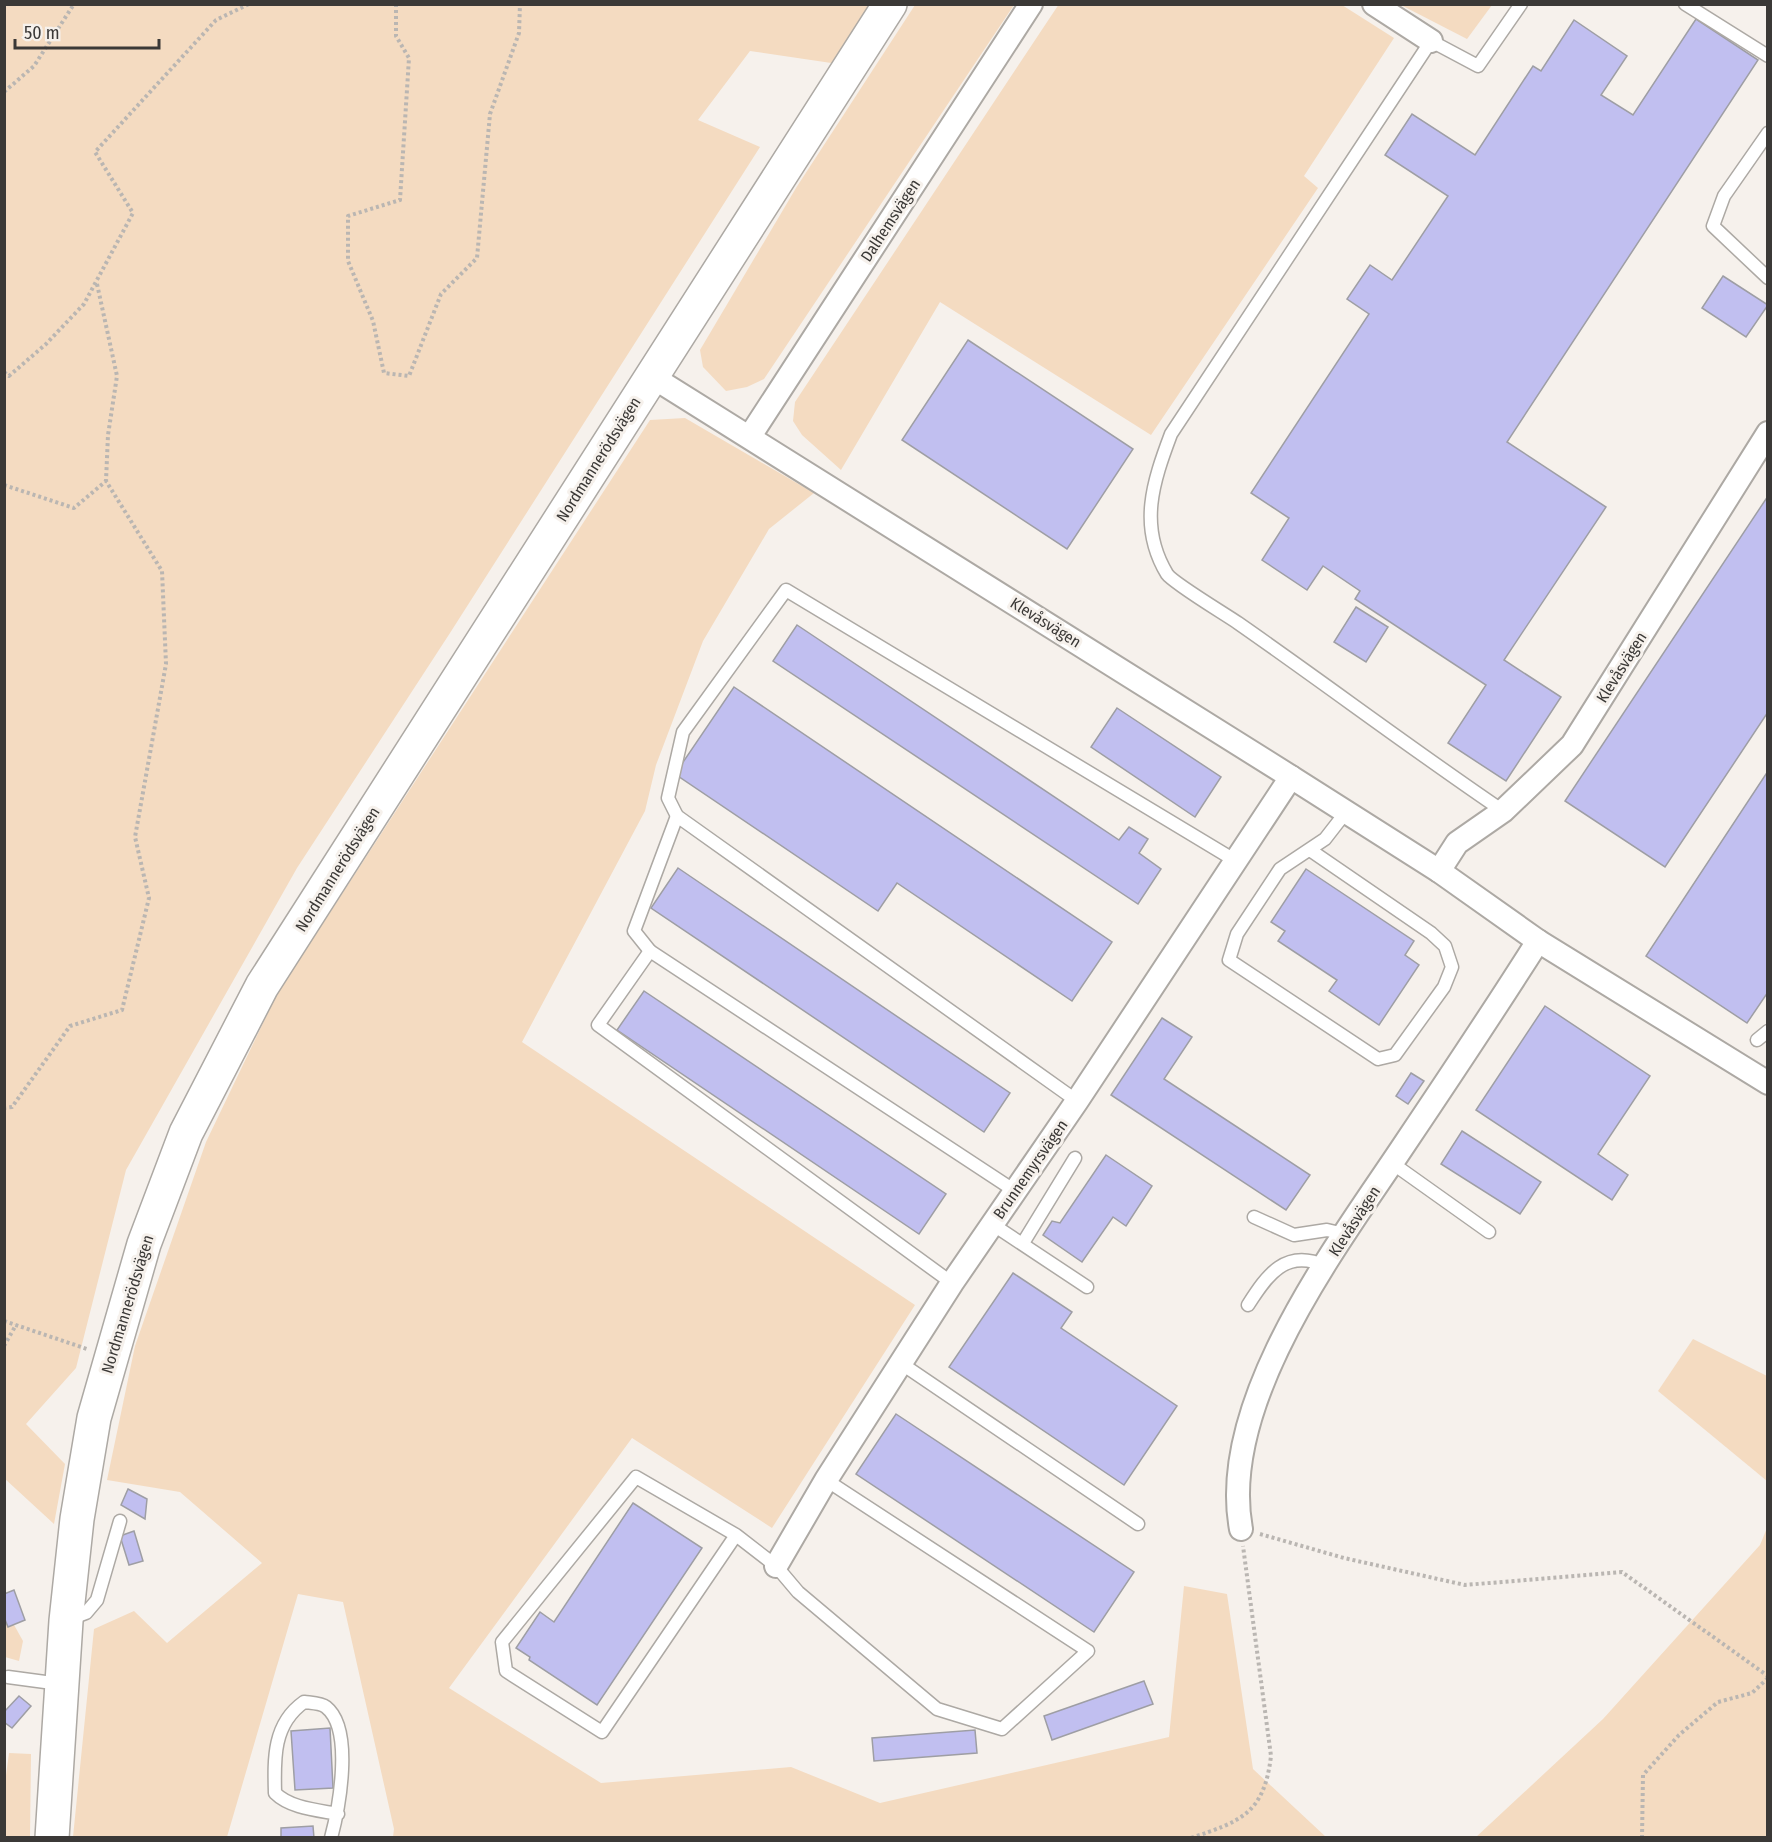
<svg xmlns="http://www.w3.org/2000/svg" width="1772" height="1842" font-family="'Fira Sans Condensed',sans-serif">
<rect width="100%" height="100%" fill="#f6f1ec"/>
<!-- green -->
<g fill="#f4dbc1">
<polygon points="1059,4 1342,5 1394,38 1304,176 1318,188 1151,435 940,302 841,470 802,435 793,421 795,402"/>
<polygon points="4,5 876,5 838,64 750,51 698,120 760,147 450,633 297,868 126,1170 76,1368 26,1424 65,1464 54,1524 4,1478"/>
<polygon points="915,5 1014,5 764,379 747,387 726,391 703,367 700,350 796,188"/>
<polygon points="1401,5 1492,5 1467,39"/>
<polygon points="685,418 814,493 769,529 703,641 656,765 645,811 522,1042 915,1305 772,1528 632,1438 449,1688 601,1783 791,1767 880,1803 1169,1737 1184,1586 1227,1594 1253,1769 1326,1837 393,1837 394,1829 343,1602 298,1594 227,1837 73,1837 94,1629 134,1611 167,1643 262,1563 180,1492 107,1480 135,1346 206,1142 277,994 650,420"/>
<polygon points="1693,1339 1767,1376 1767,1481 1658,1391"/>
<polygon points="1767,1528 1767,1837 1476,1837 1603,1719 1760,1545"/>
<polygon points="4,1607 23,1641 19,1661 5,1657"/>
<polygon points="9,1753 31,1754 30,1837 5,1837 4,1790"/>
</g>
<!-- building -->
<g fill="#c1bff0" stroke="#9e9ea4" stroke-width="1.5">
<polygon points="1696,19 1758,60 1507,442 1606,507 1504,660 1561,697 1506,781 1448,743 1486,685 1355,599 1360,591 1323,566 1307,590 1262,560 1289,518 1251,493 1369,314 1347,299 1370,265 1392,280 1448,196 1385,155 1412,114 1475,155 1533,66 1541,71 1574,20 1627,56 1601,95 1633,115"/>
<polygon points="1723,276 1768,305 1746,337 1702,308"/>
<polygon points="968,340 1133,449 1067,549 902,440"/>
<polygon points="1768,496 1768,712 1665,867 1565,801"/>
<polygon points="1356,607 1388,627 1366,662 1334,642"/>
<polygon points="797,625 1119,840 1129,827 1148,839 1139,853 1161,869 1138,904 773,661"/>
<polygon points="734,687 1112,942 1072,1001 897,883 878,911 675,774"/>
<polygon points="1117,708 1221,777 1195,817 1091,747"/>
<polygon points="1768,771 1768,992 1747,1023 1646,956"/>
<polygon points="678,868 1010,1093 984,1132 651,908"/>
<polygon points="1306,869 1414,941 1405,955 1419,965 1379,1025 1329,991 1337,980 1278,941 1285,931 1271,922"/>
<polygon points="644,991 946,1194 919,1234 617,1030"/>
<polygon points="1545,1006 1650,1076 1598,1154 1628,1175 1612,1200 1476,1110"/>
<polygon points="1162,1018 1192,1037 1164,1079 1310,1175 1286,1210 1111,1095"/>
<polygon points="1411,1073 1424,1081 1408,1104 1396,1096"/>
<polygon points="1462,1131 1541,1182 1520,1214 1441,1164"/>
<polygon points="1106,1155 1152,1186 1126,1226 1113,1217 1082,1262 1043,1235 1052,1221 1060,1223"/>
<polygon points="1013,1273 1072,1312 1061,1328 1177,1406 1124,1485 949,1367"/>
<polygon points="896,1414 1134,1572 1094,1632 856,1474"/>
<polygon points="128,1489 147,1499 145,1519 121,1505"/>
<polygon points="633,1503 702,1548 597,1705 529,1660 530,1657 516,1648 540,1612 554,1622"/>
<polygon points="134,1531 143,1561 129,1565 120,1536"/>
<polygon points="14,1590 25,1620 8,1627 4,1617 4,1594"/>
<polygon points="1144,1681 1153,1704 1052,1740 1044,1716"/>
<polygon points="19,1696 31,1706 12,1728 4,1722 4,1712"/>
<polygon points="330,1728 333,1788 295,1790 291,1731"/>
<polygon points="975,1730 977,1753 874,1761 872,1738"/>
<polygon points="313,1826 314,1838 281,1838 281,1828"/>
</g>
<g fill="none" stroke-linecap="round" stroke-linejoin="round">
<defs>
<g id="lane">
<polyline points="1685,4 1768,56"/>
<polyline points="1768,133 1724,196 1713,226 1768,278"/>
<path d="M1503,811C1413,750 1327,685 1238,623C1225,614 1173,583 1167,574C1138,526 1153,482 1171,434L1431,41L1478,66L1521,4"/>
<polyline points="677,816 668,798 683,732 786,590 1236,861"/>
<polyline points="1310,850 1431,933 1445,946 1452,967 1444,987 1395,1055 1378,1059 1229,960 1237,934 1280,869 1325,839 1346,812"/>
<polyline points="650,951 634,931 677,816 1077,1101"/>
<polyline points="1757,1040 1768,1031"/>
<polyline points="1392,1163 1489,1232"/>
<polyline points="1254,1217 1294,1235 1327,1230 1344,1234"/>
<polyline points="992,1224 1087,1287"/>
<polyline points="1023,1243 1075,1158"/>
<polyline points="952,1283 598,1025 650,951 1015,1191"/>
<path d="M1248,1305C1267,1275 1286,1248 1325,1266"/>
<polyline points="902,1364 1138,1524"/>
<polyline points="736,1535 602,1732 506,1671 502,1642 636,1477 736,1535 776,1566 798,1592 937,1709 1002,1729 1088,1651 826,1480"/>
<polyline points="70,1619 86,1613 97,1600 120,1521"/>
<polyline points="8,1677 60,1684"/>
<path d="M331,1838C339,1808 354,1729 326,1707C321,1703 311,1703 304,1702C273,1724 274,1758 275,1793C290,1808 317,1810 338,1814"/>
</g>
<g id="street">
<polyline points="1374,4 1431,41"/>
<polyline points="651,376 1291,777 1439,871 1538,941 1768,1083"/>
<polyline points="750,436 1031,4"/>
<polyline points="1439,871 1457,843 1503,811 1572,745 1768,433"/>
<path d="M1241,1529C1217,1401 1339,1243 1406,1142C1451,1075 1495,1009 1538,941"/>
<polyline points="776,1566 826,1480 952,1283 1077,1101 1291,777"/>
</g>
<polyline id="secondary" points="52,1838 66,1621 77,1519 94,1418 144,1244 186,1133 262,986 890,4"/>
</defs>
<!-- lane casing -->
<use href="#lane" stroke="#ada9a4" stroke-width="15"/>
<!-- street casing -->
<use href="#street" stroke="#ada9a4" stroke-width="26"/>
<!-- secondary casing -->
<use href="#secondary" stroke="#ada9a4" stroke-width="36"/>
<!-- path -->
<g stroke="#bab6b2" stroke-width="4" stroke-dasharray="3 3" stroke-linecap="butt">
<polyline points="396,4 396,36 409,58 400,200 348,216 348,261 373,321 384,373 409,376 441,294 477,258 490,114 519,33 520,4"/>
<polyline points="4,92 34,66 74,4"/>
<polyline points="97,284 117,376 108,435 106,481"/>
<polyline points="4,372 9,376 46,344 84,304 133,213 95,152 216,20 249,4"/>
<polyline points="4,485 74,508 106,481 162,571 166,664 135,837 149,898 122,1010 70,1026 12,1107 4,1108"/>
<polyline points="4,1321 87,1349"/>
<polyline points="4,1346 16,1325"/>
<polyline points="1260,1534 1344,1558 1465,1585 1622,1572 1768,1676"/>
<path d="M1191,1838C1241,1821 1264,1814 1271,1756L1243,1546"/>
<polyline points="1642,1838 1643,1775 1679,1735 1718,1702 1752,1693 1768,1678"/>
</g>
<!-- lane -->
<use href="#lane" stroke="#fff" stroke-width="12"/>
<!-- street -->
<use href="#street" stroke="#fff" stroke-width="22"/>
<!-- secondary -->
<use href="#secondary" stroke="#fff" stroke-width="33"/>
</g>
<g text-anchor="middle" stroke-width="6" stroke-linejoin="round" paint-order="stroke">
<!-- street labels -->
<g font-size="16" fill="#3b3937" stroke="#f6f1ec">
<text transform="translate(890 220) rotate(-57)" y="6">Dalhemsvägen</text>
<text transform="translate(598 459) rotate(-58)" y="6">Nordmannerödsvägen</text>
<text transform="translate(1046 622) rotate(32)" y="6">Klevåsvägen</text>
<text transform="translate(1621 667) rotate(-58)" y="6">Klevåsvägen</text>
<text transform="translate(337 869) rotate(-58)" y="6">Nordmannerödsvägen</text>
<text transform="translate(1030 1169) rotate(-55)" y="6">Brunnemyrsvägen</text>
<text transform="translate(1354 1221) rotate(-57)" y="6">Klevåsvägen</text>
<text transform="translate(127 1304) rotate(-73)" y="6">Nordmannerödsvägen</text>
</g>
</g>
<!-- border -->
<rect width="1772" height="1842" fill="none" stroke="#3b3937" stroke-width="12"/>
<!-- scale -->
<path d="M15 39v9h144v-9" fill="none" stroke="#3b3937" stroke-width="3"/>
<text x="24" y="39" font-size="18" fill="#3b3937" stroke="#f6f1ec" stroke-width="4.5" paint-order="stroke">50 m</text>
</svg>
